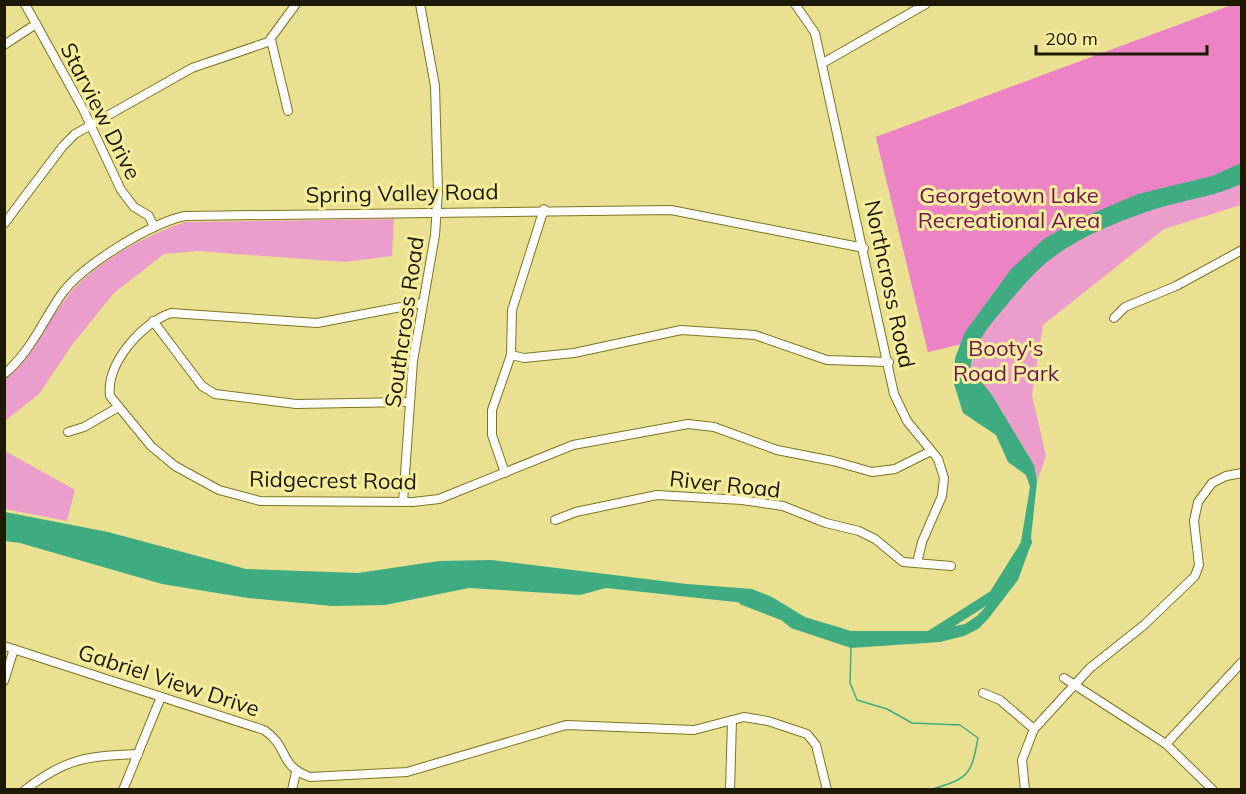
<svg xmlns="http://www.w3.org/2000/svg" width="1246" height="794" font-family="Mulish,sans-serif">
<rect width="100%" height="100%" fill="#e9e191"/>
<!-- green -->
<g fill="#eb9ecc">
<polygon points="1232,5 1241,5 1241,205 1164,229 1043,325 1032,395 1046,456 1037,481 1034,465 992,395 971,378 970,368 981,340 928,352 876,137"/>
<path d="M394,219L392,256L345,262L197,251L164,254L114,293L72,345L39,394L5,421V381C31,353 47,322 70,293C97,261 148,234 186,222Z"/>
<polygon points="5,451 75,490 67,521 5,509"/>
</g>
<!-- forest -->
<polygon fill="#ec83c4" points="1232,5 1241,5 1241,163 1212,176 1138,194 1044,239 999,284 965,332 960,344 928,352 876,137"/>
<!-- water -->
<path fill="#3fab80" d="M1241,163V184C1216,196 1189,199 1162,207C1123,219 1079,236 1047,262C1029,277 1015,295 1000,313C985,330 968,354 971,377L980,380L992,395L1034,465L1037,481L1030,547L1018,580L988,619L978,629L964,636L940,642L851,648L791,628L763,605L606,588L580,595L469,588L385,605L332,606L248,598L162,584L20,543L5,541V512L108,532L246,569L358,573L439,561L491,560L687,584L752,589L772,597L805,617L851,631H931L965,624L977,616L991,601L1018,560L1030,487L1026,475L1008,462L996,435L963,413L954,384L955,358L965,332L1011,269L1044,239L1077,220L1138,194L1212,176Z"/>
<g fill="none" stroke-linecap="round" stroke-linejoin="round">
<!-- stream -->
<path stroke="#3fab80" stroke-width="1.5" d="M851,648L850,683L857,700L887,709L912,723L960,725L978,738C971,777 968,778 930,790"/>
<!-- river -->
<g stroke="#3fab80" stroke-width="10">
<polyline points="743,600 782,615"/>
<polyline points="931,635 994,595 1027,542"/>
</g>
<defs>
<g id="minor">
<polyline points="25,4 83,109 121,190 134,207 149,216 154,227"/>
<polyline points="795,4 815,33 894,394 907,421 938,459 944,478 942,496 922,542 917,563"/>
<polyline points="271,40 288,111"/>
<polyline points="4,45 36,24"/>
<polyline points="823,63 926,4"/>
<polyline points="4,224 63,146 75,134 192,68 268,42 296,4"/>
<path d="M422,303L317,323L171,313C142,323 106,363 110,396L151,446L175,466L219,490L260,501L413,502L439,499L573,445L688,424L714,427L777,450L833,461L872,472L895,469L931,451"/>
<polyline points="1114,318 1125,307 1176,286 1242,250"/>
<polyline points="153,321 202,386 215,394 296,404 409,402"/>
<polyline points="511,355 524,358 574,353 681,330 755,335 827,360 889,362"/>
<path d="M4,374C30,353 42,322 61,295C81,266 151,223 185,216L671,210L864,248"/>
<polyline points="68,432 84,427 117,408"/>
<polyline points="505,473 492,435 492,410 511,355 512,310 544,209"/>
<polyline points="403,502 413,361 435,235 438,192 435,86 420,4"/>
<polyline points="555,520 576,512 657,495 742,500 783,506 826,523 859,531 875,539 903,562 951,566"/>
<path d="M4,646L264,730C289,746 278,766 310,777L407,772L566,725L694,730L744,717L768,721L807,734L816,745L827,790"/>
<polyline points="1064,678 1166,744 1213,790"/>
<polyline points="4,681 14,649"/>
<polyline points="983,693 1000,700 1034,729"/>
<polyline points="1166,744 1242,662"/>
<path d="M25,790C66,758 87,756 138,754"/>
<polyline points="123,790 161,697"/>
<polyline points="292,790 296,772"/>
<polyline points="730,790 732,720"/>
<polyline points="1025,790 1022,760 1034,729 1090,668 1144,625 1195,576 1199,565 1194,521 1198,502 1212,483 1226,476 1242,473"/>
</g>
</defs>
<!-- minor casing -->
<use href="#minor" stroke="#7e7523" stroke-width="10"/>
<!-- minor -->
<use href="#minor" stroke="#fff" stroke-width="8"/>
</g>
<g text-anchor="middle" stroke-width="6" stroke-linejoin="round" paint-order="stroke">
<!-- street labels -->
<g font-size="22" fill="#1d1900" stroke="#f6ee9d">
<text transform="translate(101 111) rotate(63)" y="8">Starview Drive</text>
<text transform="translate(402 193) rotate(-1)" y="8">Spring Valley Road</text>
<text transform="translate(890 284) rotate(78)" y="8">Northcross Road</text>
<text transform="translate(404 322) rotate(-82)" y="8">Southcross Road</text>
<text transform="translate(333 480) rotate(1)" y="8">Ridgecrest Road</text>
<text transform="translate(725 484) rotate(6)" y="8">River Road</text>
<text transform="translate(169 680) rotate(18)" y="8">Gabriel View Drive</text>
</g>
<!-- park labels -->
<g font-size="22" fill="#711456" stroke="#f6ee9d">
<text x="1009" y="203">Georgetown Lake<tspan x="1009" dy="25">Recreational Area</tspan></text>
<text x="1006" y="356">Booty's<tspan x="1006" dy="25">Road Park</tspan></text>
</g>
</g>
<!-- border -->
<rect width="1246" height="794" fill="none" stroke="#1d1900" stroke-width="12"/>
<!-- scale -->
<path d="M1036 45v9h171v-9" fill="none" stroke="#1d1900" stroke-width="3"/>
<text x="1045" y="45" font-size="18" fill="#1d1900" stroke="#f6ee9d" stroke-width="4.5" paint-order="stroke">200 m</text>
</svg>
